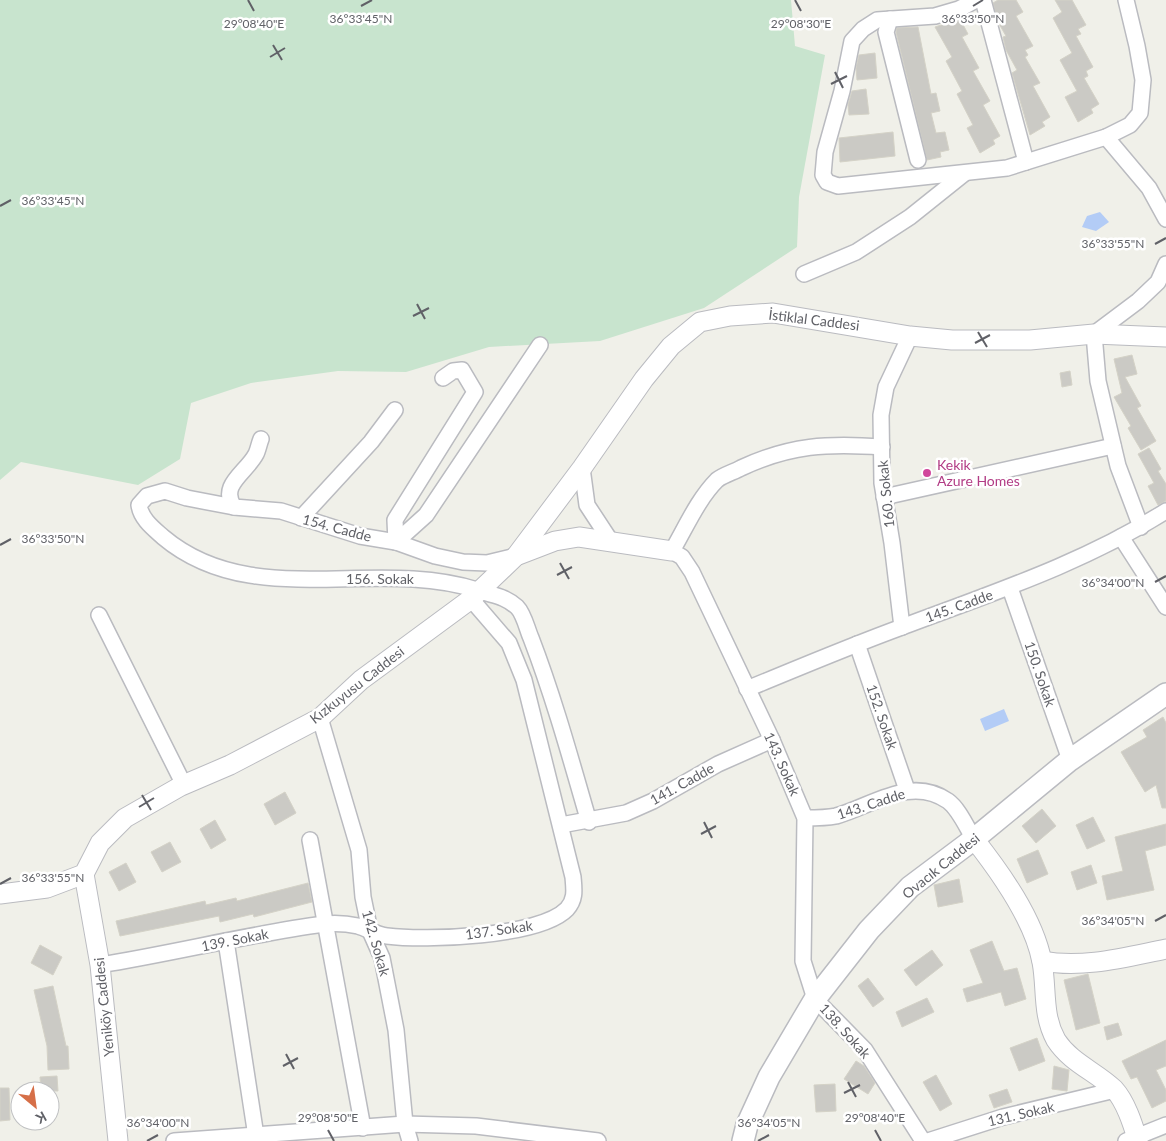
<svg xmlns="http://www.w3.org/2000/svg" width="1166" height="1141" font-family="Lato,sans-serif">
<rect width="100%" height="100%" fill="#f0f0e9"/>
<!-- green -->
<polygon fill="#c8e4ce" points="0,0 791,0 795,46 825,55 799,197 797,247 704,308 600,341 489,347 406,372 338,371 251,383 191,403 180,459 138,485 21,462 0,480"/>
<!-- water -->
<g fill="#b3ccf6">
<polygon points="1100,212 1109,222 1096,231 1082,227 1087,216"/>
<polygon points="1004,709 1009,721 985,731 980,719"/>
</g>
<!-- building -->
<g fill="#cbcac5" stroke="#d4d2c7">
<polygon points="998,0 1016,0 1023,12 1016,16 1033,46 1025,50 1028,55 1025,57 1040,83 1033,86 1050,117 1042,122 1045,126 1030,135 1012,73 1017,70 1006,50 1003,37 1006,36 998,22 993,3"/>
<polygon points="1055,0 1072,0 1086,25 1078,29 1081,34 1076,36 1093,67 1086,71 1088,76 1084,78 1099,104 1091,109 1093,113 1078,122 1065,97 1077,91 1060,60 1072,53 1053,18 1062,12"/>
<polygon points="960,19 968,34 962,37 979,68 973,71 990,101 983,105 1000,136 993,140 995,144 980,153 967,128 973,125 957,94 962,91 946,61 952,57 935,27"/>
<polygon points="918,27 931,94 936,93 940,111 931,113 936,133 945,132 949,150 940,152 941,157 927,160 896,32 897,28"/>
<polygon points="875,53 877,78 857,80 856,68 859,55"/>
<polygon points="866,89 869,114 849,115 848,105 852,91"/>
<polygon points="893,132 895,156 840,162 839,138"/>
<polygon points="1132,355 1137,374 1125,377 1141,406 1137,408 1156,441 1141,450 1128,428 1131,426 1114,397 1122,393 1114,359"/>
<polygon points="1070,371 1072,385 1062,387 1060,373"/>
<polygon points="1149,448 1161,469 1158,471 1166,484 1166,501 1158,505 1148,486 1154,483 1138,454"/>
<polygon points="1163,717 1166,723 1166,808 1162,808 1156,785 1145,792 1121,752 1147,737 1143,730"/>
<polygon points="285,792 296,813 275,825 264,804"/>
<polygon points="1042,809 1056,826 1036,843 1022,826"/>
<polygon points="1093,817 1105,841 1087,849 1076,825"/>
<polygon points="215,820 226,840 211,849 200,829"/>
<polygon points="1166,824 1166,845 1145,851 1154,890 1107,900 1102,876 1123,871 1115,837"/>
<polygon points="170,842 181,862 162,872 151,852"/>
<polygon points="1038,850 1048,874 1027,883 1017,859"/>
<polygon points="126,863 136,882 119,891 109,872"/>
<polygon points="1091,865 1097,883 1077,890 1071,872"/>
<polygon points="959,879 963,902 938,907 934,885"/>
<polygon points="308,883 312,902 254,917 253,914 220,922 219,916 120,936 116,921 205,901 206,905 236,898 237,901"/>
<polygon points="992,941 1004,971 1017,968 1026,999 1005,1006 1001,992 967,1002 963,989 983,983 970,950"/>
<polygon points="40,945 62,957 53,975 31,963"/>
<polygon points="932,950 943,965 916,986 904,970"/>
<polygon points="1088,974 1100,1023 1076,1030 1064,980"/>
<polygon points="868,978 884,999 873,1007 858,986"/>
<polygon points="53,986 66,1046 68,1046 69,1069 48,1070 47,1046 34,990"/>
<polygon points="927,998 934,1012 902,1027 896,1012"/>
<polygon points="1118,1023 1122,1035 1107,1040 1104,1027"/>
<polygon points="1037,1038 1045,1061 1019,1071 1010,1048"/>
<polygon points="1166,1040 1166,1066 1156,1070 1166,1090 1166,1101 1152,1108 1137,1077 1131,1079 1122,1061"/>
<polygon points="856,1061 864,1066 875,1083 868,1094 844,1079"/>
<polygon points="1054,1066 1069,1070 1067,1091 1052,1089"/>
<polygon points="936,1075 952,1104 940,1111 923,1082"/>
<polygon points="57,1076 58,1091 41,1091 40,1077"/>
<polygon points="835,1084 836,1111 816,1112 814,1085"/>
<polygon points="0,1088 9,1088 10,1120 0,1121"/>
<polygon points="1007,1089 1012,1102 994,1108 989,1095"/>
</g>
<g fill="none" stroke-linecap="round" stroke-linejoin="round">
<defs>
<g id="minor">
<polyline points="976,0 959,9 935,16 877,20 863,29 852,41 842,91 825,152 823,175 827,182 838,186 1007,168 1106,137 1130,125 1140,113 1143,80 1137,46 1126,0"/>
<polyline points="983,0 1026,162"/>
<polyline points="890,19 886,32 918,160"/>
<polyline points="1106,137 1149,188 1166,219"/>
<polyline points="804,274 856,252 910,217 965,173"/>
<path d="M261,439C259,444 258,450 256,454C246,473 219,485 234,507L281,511L360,536L396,542L435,556L463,562L487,563L516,556"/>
<path d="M882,447C828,443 790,445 741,468C734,472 723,475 717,480C698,499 686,527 672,551L682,557L692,572L772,740L805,818L803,961L815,999L865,1050L923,1141"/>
<polyline points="582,468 587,505 610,540"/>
<polyline points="884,497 1113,446"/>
<path d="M234,507L187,498L165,491L147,496L139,505C141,519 153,528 163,537C252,612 375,557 477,590C494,596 503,595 517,607C524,614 527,629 531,638C554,698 571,760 589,822"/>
<polyline points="301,518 371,442 395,410"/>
<polyline points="1141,527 1118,466 1098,381 1094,334 1138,301 1158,282 1166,264"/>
<polyline points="1121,537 1166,607"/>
<polyline points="396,542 426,515 540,345"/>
<polyline points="396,542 395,520 475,392 462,370 453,371 443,378"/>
<polyline points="1010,588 1070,760"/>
<polyline points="99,615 184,785"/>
<polyline points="902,627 892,543 882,483 881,415 886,387 910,336"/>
<polyline points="857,644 907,790"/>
<path d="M747,689C798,668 850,646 902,627C992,593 1084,563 1166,511"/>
<polyline points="320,718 359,850 363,897 370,931 382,958 396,1030 405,1124 410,1141"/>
<path d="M805,818C816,818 826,818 836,816C872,806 911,775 948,801C959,809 967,828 974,839"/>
<polyline points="561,825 626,813 653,801 718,764 772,740"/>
<polyline points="310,840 363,1128"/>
<polyline points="226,941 256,1136"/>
<path d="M100,965C175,953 249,934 324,924C334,923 349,924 358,926C368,929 377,935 387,936C425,941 540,937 567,909C576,899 574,889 573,877L524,680L509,643L471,599"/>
<polyline points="174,1141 405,1124 476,1126 598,1141"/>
<polyline points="928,1141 1003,1117 1115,1090"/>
<polyline points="1126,1141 1166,1125"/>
</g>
<g id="tertiary">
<polyline points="516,556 582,468 644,379 671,346 700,322 730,316 773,313 910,336 952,340 1030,340 1094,334 1166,337"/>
<path d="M974,839C1000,872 1034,919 1042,962C1047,988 1042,1015 1056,1040C1071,1063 1095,1071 1114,1089C1126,1102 1133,1125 1138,1141"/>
<polyline points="84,874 100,965 118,1141"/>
<polyline points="0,894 47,888 84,874 100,843 125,818 181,786 230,765 320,718 361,680 471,599 516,556 555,541 579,537 672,551"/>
<path d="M1042,961C1083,969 1126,957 1166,949"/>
</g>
<polyline id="secondary" points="743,1141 747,1125 769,1077 815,999 869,930 910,887 974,839 1070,760 1166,694"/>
</defs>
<!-- minor casing -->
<use href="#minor" stroke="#babbc0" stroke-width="18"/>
<!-- tertiary casing -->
<use href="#tertiary" stroke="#babbc0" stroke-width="21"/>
<!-- secondary casing -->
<use href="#secondary" stroke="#babbc0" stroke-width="24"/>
<!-- minor -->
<use href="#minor" stroke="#fff" stroke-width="15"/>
<!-- tertiary -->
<use href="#tertiary" stroke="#fff" stroke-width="19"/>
<!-- secondary -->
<use href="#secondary" stroke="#fff" stroke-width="21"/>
</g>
<!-- ticks -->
<path fill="none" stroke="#606167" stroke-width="2" d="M248,0L254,11M795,0L801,11M361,6L372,0M973,6L983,0M273,45L282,60M270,57L285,48M835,72L843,88M831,84L847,76M0,206L11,200M1155,244L1166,238M417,304L425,319M413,316L429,308M978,332L987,347M975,343L990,335M0,545L11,539M560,563L569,579M557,575L572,567M1155,582L1166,576M142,795L151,810M139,807L154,798M704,822L712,838M701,834L716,826M0,884L11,878M1155,921L1166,915M286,1054L294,1069M283,1066L298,1058M848,1082L856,1097M844,1093L860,1085M328,1130L334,1141M875,1130L881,1141M147,1141L158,1135M758,1141L769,1135"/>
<!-- markers -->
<circle fill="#d1479c" stroke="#fff" stroke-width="2" cx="927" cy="473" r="5"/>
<g text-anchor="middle" stroke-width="5" stroke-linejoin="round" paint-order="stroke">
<!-- street labels -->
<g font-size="14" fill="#606167" stroke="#fff">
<text transform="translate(814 320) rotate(7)" y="5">İstiklal Caddesi</text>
<text transform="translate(886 494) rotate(-96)" y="5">160. Sokak</text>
<text transform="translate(337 528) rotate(15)" y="5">154. Cadde</text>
<text x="380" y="584">156. Sokak</text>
<text transform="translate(959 606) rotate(-20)" y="5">145. Cadde</text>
<text transform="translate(1040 674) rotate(71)" y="5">150. Sokak</text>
<text transform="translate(357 685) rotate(-38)" y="5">Kızkuyusu Caddesi</text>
<text transform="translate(882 717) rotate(71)" y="5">152. Sokak</text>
<text transform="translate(782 764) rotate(66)" y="5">143. Sokak</text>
<text transform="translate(682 784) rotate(-29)" y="5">141. Cadde</text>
<text transform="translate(871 804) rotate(-18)" y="5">143. Cadde</text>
<text transform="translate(941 866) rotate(-39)" y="5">Ovacık Caddesi</text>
<text transform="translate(499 930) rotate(-8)" y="5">137. Sokak</text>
<text transform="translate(235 940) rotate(-11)" y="5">139. Sokak</text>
<text transform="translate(376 943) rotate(74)" y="5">142. Sokak</text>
<text transform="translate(104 1007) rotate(-96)" y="5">Yeniköy Caddesi</text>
<text transform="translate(845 1031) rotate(48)" y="5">138. Sokak</text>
<text transform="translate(1021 1114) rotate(-13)" y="5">131. Sokak</text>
</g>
<!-- hotel labels -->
<g font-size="14" fill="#b23c85" stroke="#fff" text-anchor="start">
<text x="937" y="470">Kekik<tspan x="937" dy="16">Azure Homes</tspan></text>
</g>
</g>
<g font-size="12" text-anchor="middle" fill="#606167" stroke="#fff" stroke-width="5" stroke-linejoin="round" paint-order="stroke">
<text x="361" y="23">36°33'45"N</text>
<text x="973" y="23">36°33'50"N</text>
<text x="254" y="28">29°08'40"E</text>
<text x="801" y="28">29°08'30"E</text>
<text x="53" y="205">36°33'45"N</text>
<text x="1113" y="248">36°33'55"N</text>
<text x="53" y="543">36°33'50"N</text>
<text x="1113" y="587">36°34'00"N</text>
<text x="53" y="882">36°33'55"N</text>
<text x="1113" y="925">36°34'05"N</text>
<text x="328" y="1122">29°08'50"E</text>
<text x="875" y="1122">29°08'40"E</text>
<text x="158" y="1127">36°34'00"N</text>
<text x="769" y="1127">36°34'05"N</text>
</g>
<!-- north arrow -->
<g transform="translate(35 1106) rotate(151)"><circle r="24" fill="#ffffff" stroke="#bfc0c2"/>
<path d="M0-4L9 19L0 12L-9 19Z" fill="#d66f48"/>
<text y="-8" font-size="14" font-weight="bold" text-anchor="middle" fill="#606167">K</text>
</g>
</svg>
